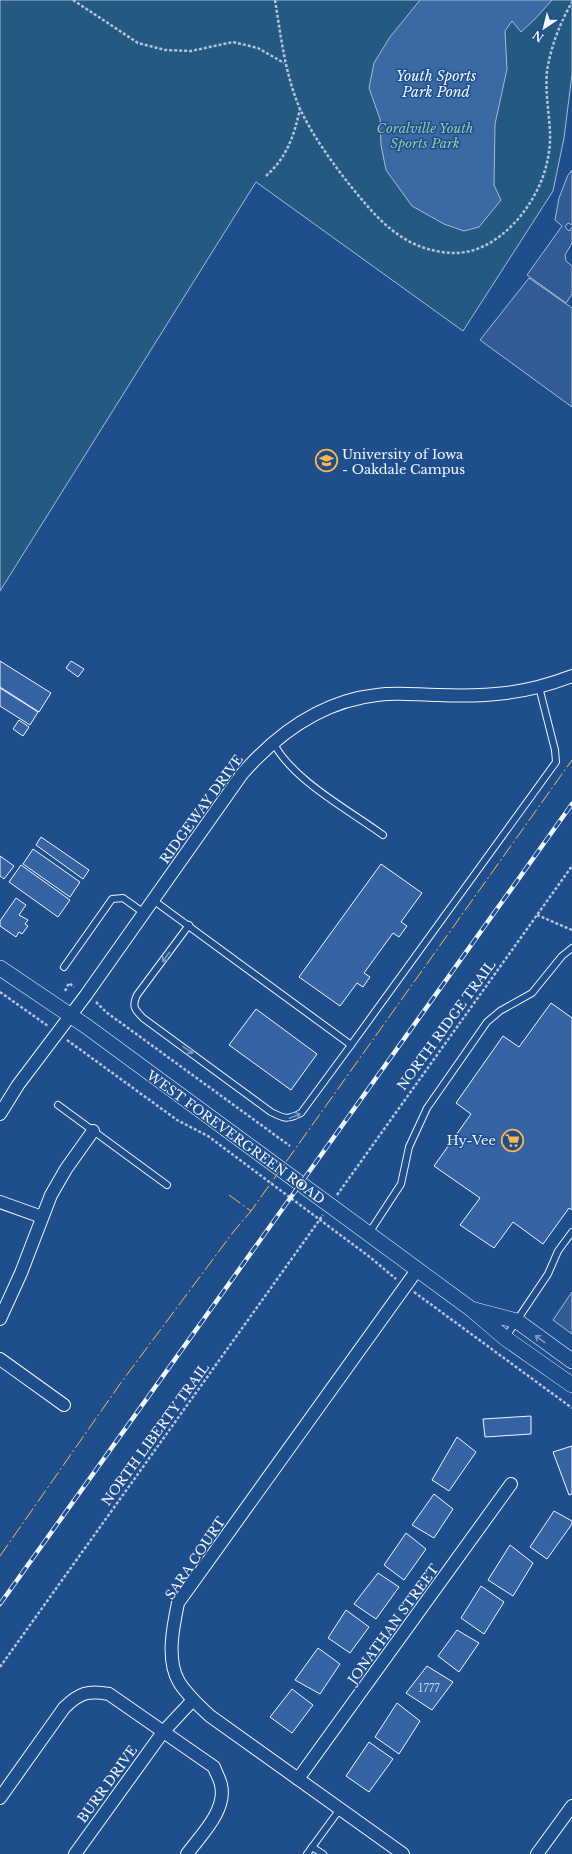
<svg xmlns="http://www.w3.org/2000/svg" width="572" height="1854" font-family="'Libre Baskerville',serif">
<rect width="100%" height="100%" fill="#1f4e8c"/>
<!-- green -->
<polygon fill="#245a82" stroke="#a8bbd7" points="0,0 572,0 572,74 564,138 553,191 463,331 256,182 0,591"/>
<!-- parking -->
<g fill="#305b95" stroke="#a8bbd7">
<polygon points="572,170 572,225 568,223 565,227 569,231 572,227 572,243 565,255 566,261 572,266 572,294 566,303 527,275 562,226 555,220 559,198 568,175"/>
<polygon points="529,278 572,308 572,407 480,340"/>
<polygon points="572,1292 572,1334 553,1320"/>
</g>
<!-- water -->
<polygon fill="#3b69a3" stroke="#a8bbd7" points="420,0 552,0 535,19 521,32 512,21 505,31 507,69 495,124 494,185 501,200 479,227 464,231 444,224 412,206 386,170 381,145 380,119 369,88 374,63 390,37"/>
<!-- building -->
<g fill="#3563a3" stroke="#f2f6ff">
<polygon points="0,661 51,693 39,712 0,687"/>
<polygon points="71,661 84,669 78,677 66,668"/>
<polygon points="0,688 38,712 30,725 0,706"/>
<polygon points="19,720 29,727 23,736 13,729"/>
<polygon points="41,837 89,870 83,879 36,845"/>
<polygon points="33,849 80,882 70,897 23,864"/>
<polygon points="0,856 14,866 4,879 0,876"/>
<polygon points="381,864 422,893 401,922 407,926 399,937 393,933 364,973 370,977 363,987 357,983 340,1006 299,977"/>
<polygon points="21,865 70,900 58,917 9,882"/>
<polygon points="16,898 26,905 19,915 28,920 25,924 28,926 22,934 19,932 16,937 0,926 0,921"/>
<polygon points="551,1003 572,1018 572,1210 569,1208 543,1244 513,1222 494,1248 460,1225 480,1198 434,1166 471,1114 456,1103 503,1036 519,1047"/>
<polygon points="256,1009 317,1054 291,1090 229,1045"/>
<polygon points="531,1416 531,1434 485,1437 483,1419"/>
<polygon points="457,1437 476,1452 449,1491 432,1480"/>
<polygon points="572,1446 572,1494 569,1495 553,1452"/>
<polygon points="434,1494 453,1509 434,1538 412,1525"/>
<polygon points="554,1511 572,1521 572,1524 547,1559 530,1547"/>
<polygon points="406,1533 426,1549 404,1580 384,1565"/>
<polygon points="510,1545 533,1563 513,1596 488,1580"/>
<polygon points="378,1573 399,1587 376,1619 354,1604"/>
<polygon points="481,1586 504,1602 484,1634 461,1618"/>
<polygon points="346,1610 369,1627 350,1653 328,1638"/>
<polygon points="457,1630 479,1643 459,1672 438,1656"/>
<polygon points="318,1648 340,1664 320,1694 295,1680"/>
<polygon points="427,1666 453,1682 432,1710 406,1693"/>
<polygon points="292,1689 313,1705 292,1733 270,1717"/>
<polygon points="397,1703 420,1721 399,1754 375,1737"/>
<polygon points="369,1742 393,1759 369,1792 346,1776"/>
</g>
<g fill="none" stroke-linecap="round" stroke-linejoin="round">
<defs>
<g id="service">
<path d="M273,742C292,780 349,810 383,835"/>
<polyline points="153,900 351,1045 556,762 555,750 539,687"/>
<path d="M189,925L137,995C132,1006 134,1009 143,1018L271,1112C285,1119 287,1120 301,1113L351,1045"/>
<polyline points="64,967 112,899 123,898 144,913"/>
<polyline points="58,1105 167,1185"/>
<polyline points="369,1233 401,1184 409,1147 427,1108 487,1022 500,1011 532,993 562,956 572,948"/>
<polyline points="505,1338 548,1274 558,1251 572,1232"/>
<polyline points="312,1847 323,1854"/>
<polyline points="307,1854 340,1809"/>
</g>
<g id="minor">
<path d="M0,1114L18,1085L86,995L242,774C277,734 322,701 377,695C397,692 418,695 438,695C488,697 525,694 572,676"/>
<polyline points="0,1202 42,1217"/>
<polyline points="0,1319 21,1273 51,1195 66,1169 93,1131"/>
<polyline points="0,1359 64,1405"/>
<polyline points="298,1779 511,1484"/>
<path d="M0,1798L64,1708C79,1693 88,1690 109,1694L214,1767C216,1773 220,1779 221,1785C227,1810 201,1835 187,1854"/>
<polyline points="75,1854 163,1732 193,1700"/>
<path d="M403,1854L210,1716C199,1706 187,1695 179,1682C166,1660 173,1627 178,1603L417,1270"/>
<polyline points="537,1854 572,1806"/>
</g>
<g id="tertiary">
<polyline points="0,968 86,1026 471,1309"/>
<polyline points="572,1361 517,1321 471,1309 505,1338 572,1385"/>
</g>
</defs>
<!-- service casing -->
<use href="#service" stroke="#f2f6ff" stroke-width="8"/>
<!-- minor casing -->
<use href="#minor" stroke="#f2f6ff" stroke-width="14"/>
<!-- tertiary casing -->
<use href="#tertiary" stroke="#f2f6ff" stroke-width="16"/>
<!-- path -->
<g stroke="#b3c4dc" stroke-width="2.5" stroke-dasharray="3 2" stroke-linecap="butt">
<polyline points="73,0 138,43 165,50 191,51 233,42 258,48 284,63"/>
<path d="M275,0C281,37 285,74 300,109C313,136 331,161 349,184C375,216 399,246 442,252C460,255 478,251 493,241C510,230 524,214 534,196C545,177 551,153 550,132C549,112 545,91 547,71C551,46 560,23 572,2"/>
<path d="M266,176C287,157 294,136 300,109"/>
<polyline points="537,915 572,930"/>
<polyline points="65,991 69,983 74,987"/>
<polyline points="0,992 48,1026"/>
<polyline points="96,1002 106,1012 290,1146"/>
<polyline points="67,1040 177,1120 208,1136 371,1258 396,1279"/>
<polyline points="337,1195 572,866"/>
<polyline points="414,1292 572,1408"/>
<polyline points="0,1667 323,1215"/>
</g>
<!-- service -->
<use href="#service" stroke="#1f4e8c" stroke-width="6"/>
<!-- minor -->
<use href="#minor" stroke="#1f4e8c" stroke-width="12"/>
<!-- tertiary -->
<use href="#tertiary" stroke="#1f4e8c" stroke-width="15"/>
<defs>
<polyline id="rail" points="0,1604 572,804"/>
</defs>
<!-- rail casing -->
<use href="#rail" stroke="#f2f6ff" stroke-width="4.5"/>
<!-- rail -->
<use href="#rail" stroke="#1f4e8c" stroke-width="3" stroke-dasharray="9" stroke-linecap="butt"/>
<!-- power -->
<g stroke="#ffb74d" stroke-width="1" stroke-dasharray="14 3 2 3" stroke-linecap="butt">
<polyline points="229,1195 251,1211 572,760"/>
<polyline points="0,1556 120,1384 234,1231 251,1211"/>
</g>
</g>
<!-- one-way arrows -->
<defs><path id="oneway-shaft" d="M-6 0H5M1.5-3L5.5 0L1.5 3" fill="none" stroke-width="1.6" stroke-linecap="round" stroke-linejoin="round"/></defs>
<g stroke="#7e9ac0">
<use href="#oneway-shaft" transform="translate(166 957) rotate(126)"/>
<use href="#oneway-shaft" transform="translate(188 1050) rotate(35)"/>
<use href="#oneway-shaft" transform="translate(295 1116) rotate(-22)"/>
<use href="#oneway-shaft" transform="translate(540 1339) rotate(-143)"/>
</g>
<!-- icons -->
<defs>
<symbol id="university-ring" viewBox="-11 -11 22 22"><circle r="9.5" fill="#1f4e8c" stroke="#ffb74d" stroke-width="1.5"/><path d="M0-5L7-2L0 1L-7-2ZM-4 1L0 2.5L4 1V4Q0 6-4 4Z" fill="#ffb74d"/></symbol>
<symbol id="supermarket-ring" viewBox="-11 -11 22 22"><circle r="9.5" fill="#1f4e8c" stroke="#ffb74d" stroke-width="1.5"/><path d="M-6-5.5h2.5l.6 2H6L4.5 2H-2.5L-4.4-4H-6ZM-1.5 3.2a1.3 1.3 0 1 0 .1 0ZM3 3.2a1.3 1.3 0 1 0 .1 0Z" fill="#ffb74d"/></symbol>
</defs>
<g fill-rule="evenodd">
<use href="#university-ring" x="314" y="448" width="25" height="25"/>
<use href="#supermarket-ring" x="500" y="1128" width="25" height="25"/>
</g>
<g text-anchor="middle" stroke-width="3" stroke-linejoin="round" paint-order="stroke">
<!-- number labels -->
<g font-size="11" fill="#c3d1e8">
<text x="429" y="1692">1777</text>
</g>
<!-- park labels -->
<g font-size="13" font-style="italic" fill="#97c8a6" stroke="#1f4e8c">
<text x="425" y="133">Coralville Youth<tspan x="425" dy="15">Sports Park</tspan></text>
</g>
<!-- poi labels -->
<g font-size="13" fill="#f2f6ff" stroke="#1f4e8c" text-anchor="start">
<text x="342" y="459">University of Iowa<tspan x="342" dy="15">- Oakdale Campus</tspan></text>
<text x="496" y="1145" text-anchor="end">Hy-Vee</text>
</g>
<!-- street labels -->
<g font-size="13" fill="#f2f6ff" stroke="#1f4e8c">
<text transform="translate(201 809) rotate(-54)" y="5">RIDGEWAY DRIVE</text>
<text transform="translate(446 1025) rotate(-54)" y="5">NORTH RIDGE TRAIL</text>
<text transform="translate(236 1137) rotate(36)" y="5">WEST FOREVERGREEN ROAD</text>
<text transform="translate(155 1434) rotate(-54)" y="5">NORTH LIBERTY TRAIL</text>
<text transform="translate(195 1558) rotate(-56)" y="5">SARA COURT</text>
<text transform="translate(393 1624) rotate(-54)" y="5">JONATHAN STREET</text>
<text transform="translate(107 1784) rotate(-54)" y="5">BURR DRIVE</text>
</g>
<!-- water labels -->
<g font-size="14" font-style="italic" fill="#f2f6ff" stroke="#1f4e8c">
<text x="436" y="81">Youth Sports<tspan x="436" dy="16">Park Pond</tspan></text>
</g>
</g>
<!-- north arrow -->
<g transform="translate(544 28) rotate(215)" stroke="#1f4e8c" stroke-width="3" paint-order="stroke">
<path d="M0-3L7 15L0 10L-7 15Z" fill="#f2f6ff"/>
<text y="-6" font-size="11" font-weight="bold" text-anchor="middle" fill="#f2f6ff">N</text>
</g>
</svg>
